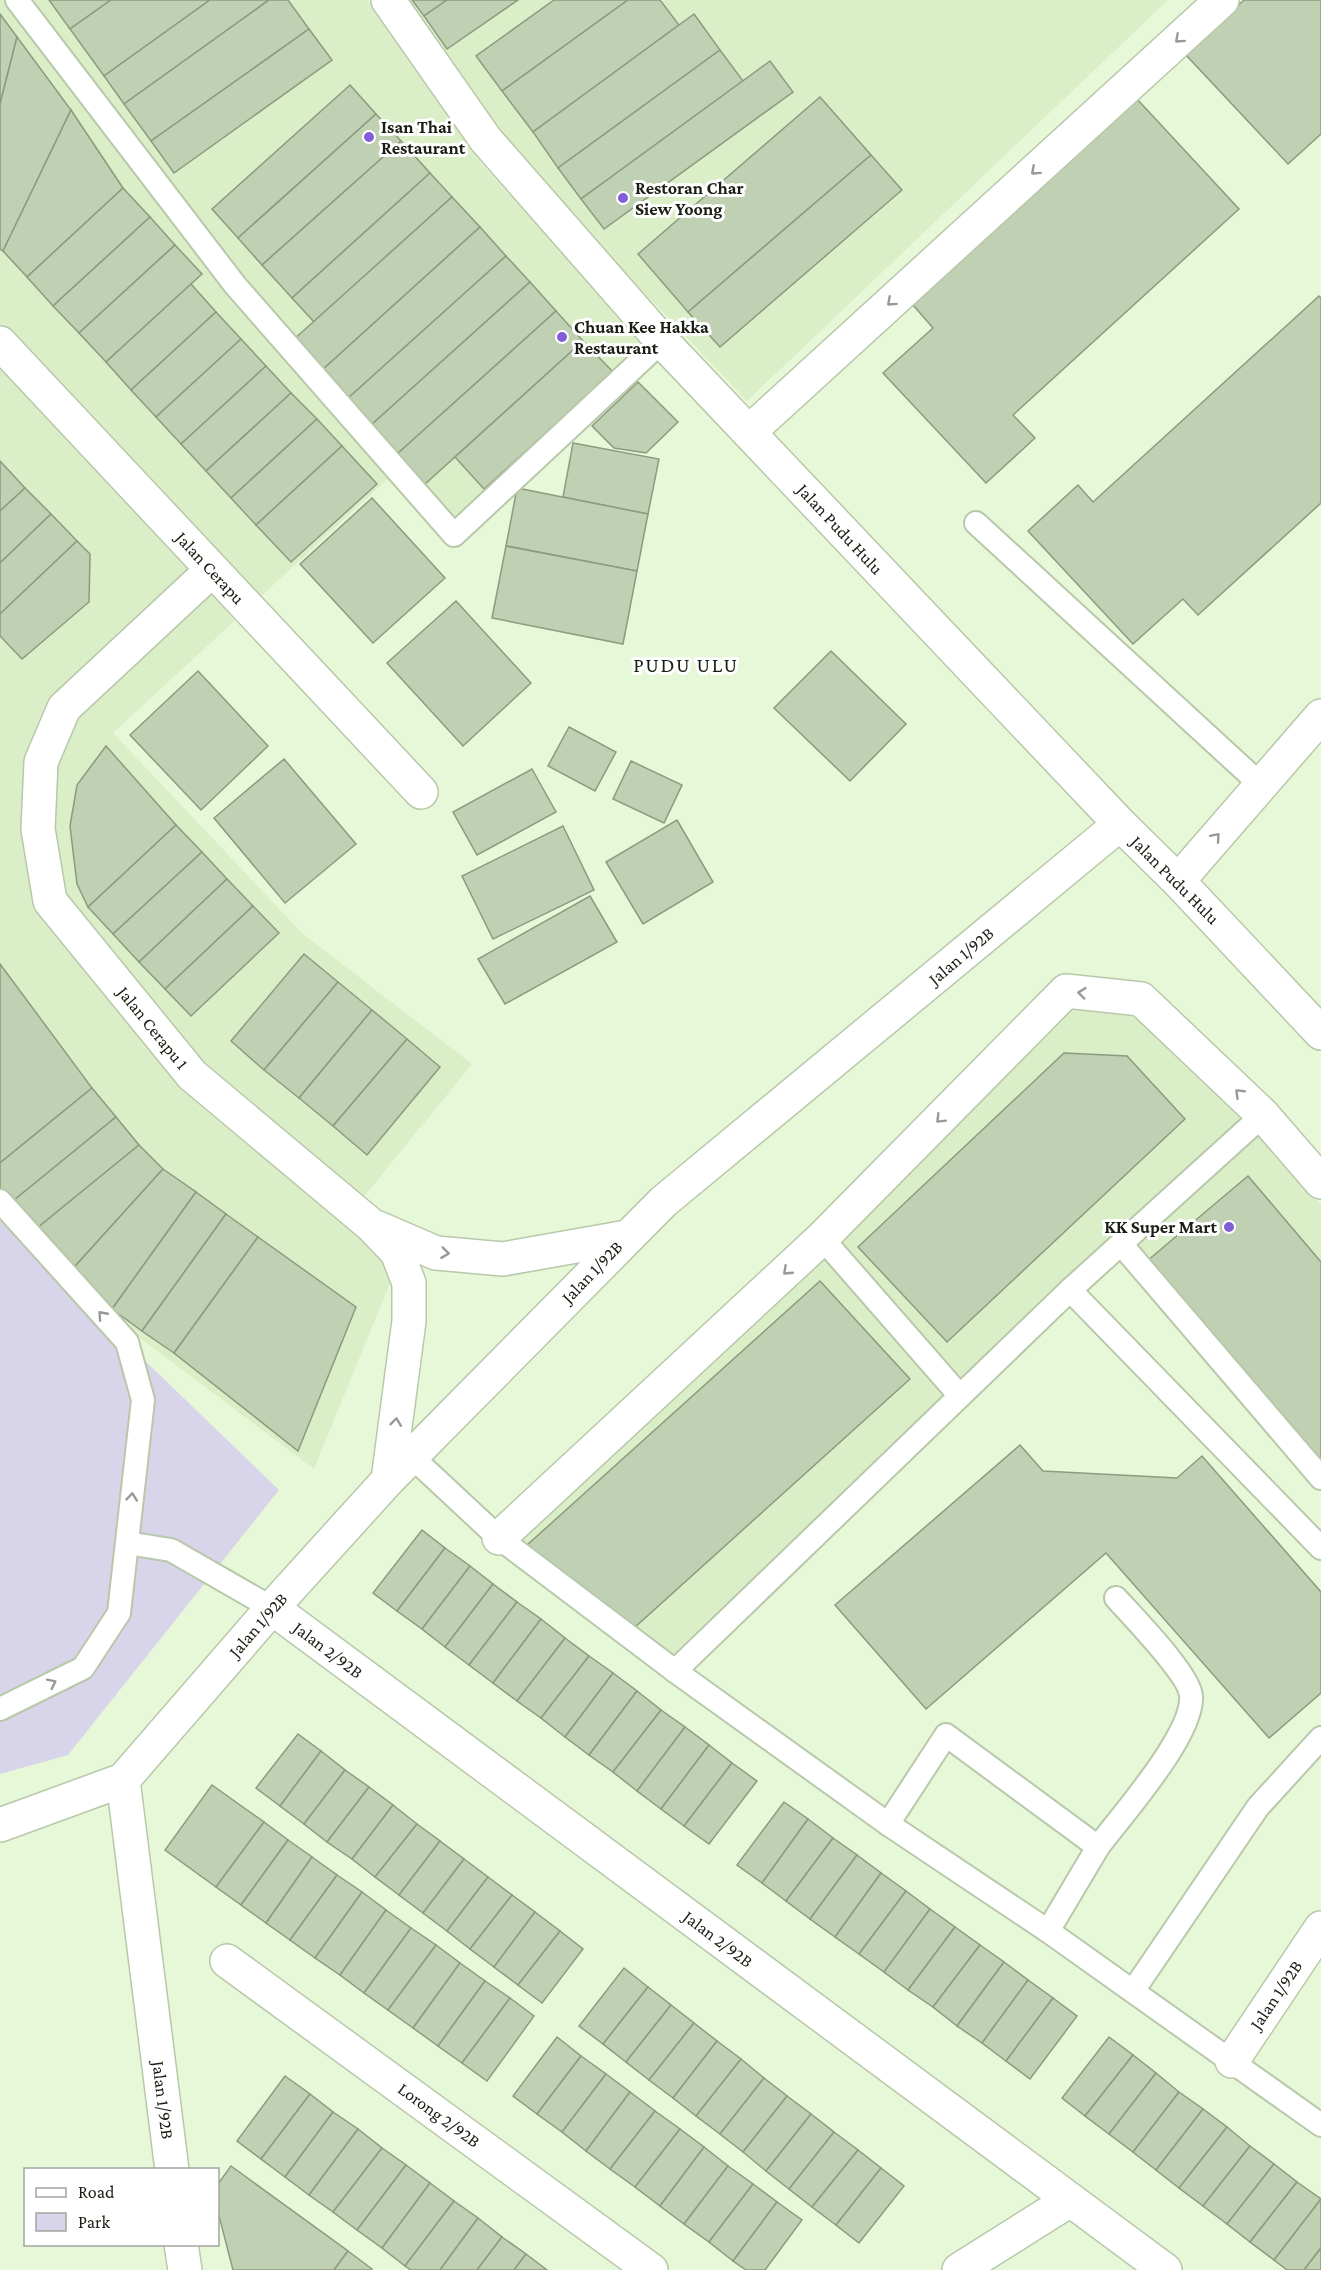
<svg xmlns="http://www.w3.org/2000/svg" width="1321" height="2270" font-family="'Crimson Pro',serif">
<rect width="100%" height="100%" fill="#e7f8d9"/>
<!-- built -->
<g fill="#daeec8">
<polygon points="0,0 367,0 479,161 644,344 442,534 389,478 113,733 303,934 472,1064 345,1220 381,1259 392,1278 314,1469 133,1333 0,1192"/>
<polygon points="406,0 1168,0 747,401 615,262 497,130"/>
<polygon points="1071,1008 1137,1014 1265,1142 1321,1204 1321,1464 1122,1230 675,1659 516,1538 854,1229"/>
</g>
<!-- green -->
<polygon fill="#d8d4ea" points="0,1221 279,1490 68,1755 0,1774"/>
<!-- building -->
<g fill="#c0d0b2" stroke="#8c9b7f" stroke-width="1.5">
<polygon points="49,0 111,0 70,29"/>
<polygon points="111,0 210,0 104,76 70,29"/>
<polygon points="210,0 269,0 124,104 104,76"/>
<polygon points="269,0 288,0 309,29 151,141 124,104"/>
<polygon points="412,0 447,0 424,16"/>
<polygon points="447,0 518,0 447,49 424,16"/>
<polygon points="554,0 628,0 502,91 476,56"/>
<polygon points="628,0 660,0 679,25 533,132 502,91"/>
<polygon points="1244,0 1321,0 1321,134 1288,164 1185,54"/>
<polygon points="0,14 17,37 0,104"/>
<polygon points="694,14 720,50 558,168 533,132"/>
<polygon points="309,29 332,60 174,173 151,141"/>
<polygon points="17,37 71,110 3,251 0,249 0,104"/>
<polygon points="720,50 743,81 581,199 558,168"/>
<polygon points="770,61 793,92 604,229 581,199"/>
<polygon points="350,85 376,114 238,238 212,209"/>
<polygon points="820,97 871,155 688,312 638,254"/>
<polygon points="1137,99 1239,209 1013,415 1035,438 986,483 883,373 933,328 913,305"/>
<polygon points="71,110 123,188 27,277 3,251"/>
<polygon points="376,114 401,141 262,265 238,238"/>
<polygon points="401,141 430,173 292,298 262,265"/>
<polygon points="871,155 902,190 720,347 688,312"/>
<polygon points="430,173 452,197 314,322 292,298"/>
<polygon points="123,188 150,217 53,306 27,277"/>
<polygon points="452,197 480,227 320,372 292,341"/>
<polygon points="150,217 175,245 79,333 53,306"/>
<polygon points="480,227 506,256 346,400 320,372"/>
<polygon points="175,245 202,274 106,362 79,333"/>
<polygon points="506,256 530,282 370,426 346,400"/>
<polygon points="530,282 556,311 396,455 370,426"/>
<polygon points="191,284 216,312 131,390 106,362"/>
<polygon points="1319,296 1321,298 1321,503 1198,615 1183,599 1133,644 1028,531 1078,485 1093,502"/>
<polygon points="556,311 583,341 424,485 396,455"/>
<polygon points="216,312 241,339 156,417 131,390"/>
<polygon points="241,339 266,366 181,444 156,417"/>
<polygon points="583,341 613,372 484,489 455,457"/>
<polygon points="266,366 291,393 206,471 181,444"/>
<polygon points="638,382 678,422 646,453 614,448 592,426"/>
<polygon points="291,393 317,419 231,498 206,471"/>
<polygon points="317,419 342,446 256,525 231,498"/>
<polygon points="573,443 659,459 648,514 563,497"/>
<polygon points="342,446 377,484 291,562 256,525"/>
<polygon points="0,461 25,488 0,511"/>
<polygon points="25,488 51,514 0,563 0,511"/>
<polygon points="517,488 648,514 637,571 506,546"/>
<polygon points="372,498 445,578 373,643 300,564"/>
<polygon points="51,514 77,541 0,614 0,563"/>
<polygon points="77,541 90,554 89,602 22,659 0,636 0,614"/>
<polygon points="506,546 637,571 623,644 492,618"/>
<polygon points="456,601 531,683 463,746 387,663"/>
<polygon points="831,651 906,724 850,781 774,708"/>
<polygon points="198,671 268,746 201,810 130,735"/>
<polygon points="569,727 616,752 595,791 548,766"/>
<polygon points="106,746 176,825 88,907 77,884 70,826 77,785"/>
<polygon points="284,759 356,844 285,903 214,818"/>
<polygon points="631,761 682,785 664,823 613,799"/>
<polygon points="532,769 556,812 477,855 453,812"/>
<polygon points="677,820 713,882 643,924 606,862"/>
<polygon points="176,825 202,852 113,934 88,907"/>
<polygon points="563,826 594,890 493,939 462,876"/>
<polygon points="202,852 227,879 139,962 113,934"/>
<polygon points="227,879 253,906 165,989 139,962"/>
<polygon points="590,896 617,942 505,1004 478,959"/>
<polygon points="253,906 279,933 191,1016 165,989"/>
<polygon points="304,954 338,982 264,1070 231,1041"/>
<polygon points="0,964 92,1088 0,1163"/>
<polygon points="338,982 372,1010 299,1098 264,1070"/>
<polygon points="372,1010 407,1039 333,1126 299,1098"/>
<polygon points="407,1039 440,1067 367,1155 333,1126"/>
<polygon points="1064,1053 1127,1056 1185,1119 947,1342 858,1247"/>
<polygon points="92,1088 116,1117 8,1205 0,1196 0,1163"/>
<polygon points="116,1117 139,1145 31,1233 8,1205"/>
<polygon points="139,1145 163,1169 68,1274 31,1233"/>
<polygon points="163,1169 196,1192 112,1309 68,1274"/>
<polygon points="1248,1176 1321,1262 1321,1465 1147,1261"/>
<polygon points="196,1192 226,1214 142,1331 112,1309"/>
<polygon points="226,1214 258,1237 174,1353 142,1331"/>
<polygon points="258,1237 356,1307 298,1451 174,1353"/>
<polygon points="820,1281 910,1379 634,1628 526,1546"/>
<polygon points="1020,1445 1043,1471 1177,1478 1202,1456 1321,1592 1321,1693 1269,1738 1106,1553 926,1709 835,1605"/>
<polygon points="422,1530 445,1548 397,1611 373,1593"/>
<polygon points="445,1548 470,1566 422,1629 397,1611"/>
<polygon points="470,1566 493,1584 445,1647 422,1629"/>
<polygon points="493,1584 517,1602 469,1665 445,1647"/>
<polygon points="517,1602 541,1619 493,1683 469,1665"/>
<polygon points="541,1619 565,1638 517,1701 493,1683"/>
<polygon points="565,1638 589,1656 541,1718 517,1701"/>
<polygon points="589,1656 613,1673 565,1737 541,1718"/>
<polygon points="613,1673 637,1691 589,1755 565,1737"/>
<polygon points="637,1691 661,1710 613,1772 589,1755"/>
<polygon points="661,1710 685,1727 637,1791 613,1772"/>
<polygon points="685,1727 709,1745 661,1809 637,1791"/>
<polygon points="298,1734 321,1751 280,1806 256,1788"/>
<polygon points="709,1745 732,1763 684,1826 661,1809"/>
<polygon points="321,1751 345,1770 304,1824 280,1806"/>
<polygon points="732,1763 757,1781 709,1844 684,1826"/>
<polygon points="345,1770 369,1787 327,1842 304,1824"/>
<polygon points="212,1785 264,1822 216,1887 165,1850"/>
<polygon points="369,1787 393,1805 352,1859 327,1842"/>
<polygon points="784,1802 808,1819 762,1883 737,1865"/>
<polygon points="393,1805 417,1824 375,1877 352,1859"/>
<polygon points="808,1819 833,1838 786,1901 762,1883"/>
<polygon points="264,1822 288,1840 241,1905 216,1887"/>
<polygon points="417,1824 440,1841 399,1895 375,1877"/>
<polygon points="833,1838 857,1855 810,1919 786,1901"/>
<polygon points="288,1840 312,1857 266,1923 241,1905"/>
<polygon points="440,1841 464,1859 423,1913 399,1895"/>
<polygon points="857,1855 881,1873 835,1937 810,1919"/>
<polygon points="312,1857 337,1875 290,1940 266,1923"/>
<polygon points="464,1859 488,1877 447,1931 423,1913"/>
<polygon points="881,1873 906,1891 859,1954 835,1937"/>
<polygon points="337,1875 362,1892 315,1958 290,1940"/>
<polygon points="488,1877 512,1895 470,1949 447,1931"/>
<polygon points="906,1891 930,1909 884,1972 859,1954"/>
<polygon points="362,1892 386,1910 340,1975 315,1958"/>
<polygon points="512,1895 535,1912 494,1967 470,1949"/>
<polygon points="930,1909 955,1927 908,1990 884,1972"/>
<polygon points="386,1910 411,1928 364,1993 340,1975"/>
<polygon points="535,1912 560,1931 518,1985 494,1967"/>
<polygon points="955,1927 980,1945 933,2007 908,1990"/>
<polygon points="411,1928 436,1945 388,2010 364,1993"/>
<polygon points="560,1931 583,1949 542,2003 518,1985"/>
<polygon points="436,1945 460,1963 413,2028 388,2010"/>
<polygon points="980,1945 1004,1962 957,2026 933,2007"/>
<polygon points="1004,1962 1028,1980 982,2043 957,2026"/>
<polygon points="460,1963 485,1981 438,2046 413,2028"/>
<polygon points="624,1968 648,1987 603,2044 579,2026"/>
<polygon points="1028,1980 1053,1998 1006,2061 982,2043"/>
<polygon points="485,1981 510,1998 462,2063 438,2046"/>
<polygon points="648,1987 671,2005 626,2062 603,2044"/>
<polygon points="510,1998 534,2016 487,2081 462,2063"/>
<polygon points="1053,1998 1077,2016 1030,2079 1006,2061"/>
<polygon points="671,2005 694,2023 649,2080 626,2062"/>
<polygon points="694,2023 717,2041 673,2098 649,2080"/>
<polygon points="557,2037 581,2056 537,2114 513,2096"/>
<polygon points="1109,2037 1133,2055 1085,2116 1062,2098"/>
<polygon points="717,2041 741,2059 696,2116 673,2098"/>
<polygon points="1133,2055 1156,2073 1109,2134 1085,2116"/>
<polygon points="581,2056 606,2074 562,2132 537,2114"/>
<polygon points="741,2059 764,2078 720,2134 696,2116"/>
<polygon points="1156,2073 1179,2092 1133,2152 1109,2134"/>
<polygon points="606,2074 630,2092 586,2151 562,2132"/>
<polygon points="285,2076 310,2094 261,2159 237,2141"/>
<polygon points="764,2078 787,2096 743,2152 720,2134"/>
<polygon points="630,2092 655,2111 610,2169 586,2151"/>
<polygon points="1179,2092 1203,2109 1156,2170 1133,2152"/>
<polygon points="310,2094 333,2112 285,2177 261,2159"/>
<polygon points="787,2096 811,2114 766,2171 743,2152"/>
<polygon points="1203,2109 1227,2127 1179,2188 1156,2170"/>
<polygon points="655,2111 680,2129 635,2187 610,2169"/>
<polygon points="333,2112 358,2129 309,2195 285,2177"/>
<polygon points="811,2114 834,2132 789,2189 766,2171"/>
<polygon points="1227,2127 1250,2146 1203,2206 1179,2188"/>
<polygon points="358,2129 382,2148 333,2212 309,2195"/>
<polygon points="680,2129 704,2147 660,2206 635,2187"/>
<polygon points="834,2132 858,2150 812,2207 789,2189"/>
<polygon points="1250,2146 1274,2164 1227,2224 1203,2206"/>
<polygon points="704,2147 728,2166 684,2224 660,2206"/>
<polygon points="382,2148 406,2165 357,2230 333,2212"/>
<polygon points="858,2150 881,2168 836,2225 812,2207"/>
<polygon points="1274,2164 1297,2182 1250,2242 1227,2224"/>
<polygon points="406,2165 430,2183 382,2248 357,2230"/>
<polygon points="231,2166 348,2251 334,2270 233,2270 218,2212 218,2184"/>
<polygon points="728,2166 753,2184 709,2242 684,2224"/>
<polygon points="881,2168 904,2186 859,2243 836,2225"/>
<polygon points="1297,2182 1321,2199 1274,2260 1250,2242"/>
<polygon points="430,2183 454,2201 405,2266 382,2248"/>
<polygon points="753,2184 777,2202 733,2261 709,2242"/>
<polygon points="1321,2199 1321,2248 1304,2270 1287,2270 1274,2260"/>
<polygon points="454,2201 478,2218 440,2270 411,2270 405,2266"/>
<polygon points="777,2202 802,2220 765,2270 746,2270 733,2261"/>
<polygon points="478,2218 502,2237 477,2270 440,2270"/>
<polygon points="502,2237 526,2254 514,2270 477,2270"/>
<polygon points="1321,2248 1321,2270 1304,2270"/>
<polygon points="348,2251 372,2269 371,2270 334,2270"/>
<polygon points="526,2254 547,2270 514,2270"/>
</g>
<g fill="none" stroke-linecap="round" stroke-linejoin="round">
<defs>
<g id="service">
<polyline points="17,0 235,285 454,535 662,341"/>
<polyline points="976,523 1261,785"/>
<polyline points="0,1201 127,1342 143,1400 119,1613 83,1668 0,1709"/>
<polyline points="822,1238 960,1396"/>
<polyline points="1121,1244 1321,1478"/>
<polyline points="1070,1290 1321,1548"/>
<polyline points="411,1456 499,1538 675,1671 888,1824 1048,1931 1321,2125"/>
<polyline points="127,1543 171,1550 272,1608"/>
<polyline points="675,1671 1070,1290 1263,1115"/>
<polyline points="888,1824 946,1735 1098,1847 1048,1931"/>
<path d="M1098,1847C1122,1815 1194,1734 1191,1696C1190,1675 1133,1617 1116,1598"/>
<polyline points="1133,1991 1258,1807 1321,1738"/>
</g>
<g id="minor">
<polyline points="388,0 486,140 662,341 1120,824 1178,881 1321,1033"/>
<polyline points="0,343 421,792"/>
<polyline points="749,432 1222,0"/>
<polyline points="212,570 64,708 41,762 38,829 50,901 192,1075 371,1225 397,1252 409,1283 409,1321 388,1480"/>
<polyline points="1178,881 1321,716"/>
<polyline points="378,1228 436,1253 503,1259 627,1237"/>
<polyline points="499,1538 822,1238 1066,991 1141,999 1263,1115 1321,1182"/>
<polyline points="272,1608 1165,2270"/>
<polyline points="123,1780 172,2170"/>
<polyline points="0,1825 123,1780 272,1608 388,1480 663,1202 1120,824"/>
<polyline points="227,1961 651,2270"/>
<polyline points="1232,2061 1321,1928"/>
<polyline points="181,2244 185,2270"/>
<polyline points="959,2270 1070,2200"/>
</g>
</defs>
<!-- service casing -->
<use href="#service" stroke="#b8c8aa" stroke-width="26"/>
<!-- minor casing -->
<use href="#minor" stroke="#b8c8aa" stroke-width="36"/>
<!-- service -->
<use href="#service" stroke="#fff" stroke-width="22"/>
<!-- minor -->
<use href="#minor" stroke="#fff" stroke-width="33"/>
</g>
<!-- one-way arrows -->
<defs><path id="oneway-chevron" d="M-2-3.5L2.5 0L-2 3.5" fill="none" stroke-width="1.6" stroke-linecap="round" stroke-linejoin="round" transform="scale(1.5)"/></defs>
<g stroke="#989a95">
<use href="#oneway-chevron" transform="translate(1179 39) rotate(138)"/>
<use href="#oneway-chevron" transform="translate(1035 171) rotate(138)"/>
<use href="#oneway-chevron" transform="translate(891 302) rotate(138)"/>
<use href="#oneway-chevron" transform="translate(1216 837) rotate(-49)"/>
<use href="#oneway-chevron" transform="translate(1082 993) rotate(-174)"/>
<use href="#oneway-chevron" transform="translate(1239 1093) rotate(-136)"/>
<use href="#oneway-chevron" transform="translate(940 1119) rotate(135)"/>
<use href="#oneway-chevron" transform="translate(445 1253) rotate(7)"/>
<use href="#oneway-chevron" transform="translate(787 1271) rotate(137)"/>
<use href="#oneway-chevron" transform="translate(102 1315) rotate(-132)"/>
<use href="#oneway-chevron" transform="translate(396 1422) rotate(-83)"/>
<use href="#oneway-chevron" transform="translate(132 1497) rotate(-84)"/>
<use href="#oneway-chevron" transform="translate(52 1683) rotate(-26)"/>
</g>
<!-- markers -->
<g fill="#835ed8" stroke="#fff" stroke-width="2">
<circle cx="369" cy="137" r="6"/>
<circle cx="623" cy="198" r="6"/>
<circle cx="562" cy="337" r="6"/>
<circle cx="1229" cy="1227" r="6"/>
</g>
<g text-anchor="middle" stroke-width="6" stroke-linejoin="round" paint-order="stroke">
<!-- poi labels -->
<g font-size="18" font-weight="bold" fill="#1a1f14" stroke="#fff" text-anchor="start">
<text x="381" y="133">Isan Thai<tspan x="381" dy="21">Restaurant</tspan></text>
<text x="635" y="194">Restoran Char<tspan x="635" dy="21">Siew Yoong</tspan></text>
<text x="574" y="333">Chuan Kee Hakka<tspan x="574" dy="21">Restaurant</tspan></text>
<text x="1217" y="1233" text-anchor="end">KK Super Mart</text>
</g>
<!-- street labels -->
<g font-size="18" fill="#1a1f14" stroke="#fff">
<text transform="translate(840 529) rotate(47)" y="6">Jalan Pudu Hulu</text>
<text transform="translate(210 568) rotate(47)" y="6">Jalan Cerapu</text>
<text transform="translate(1175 880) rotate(45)" y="6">Jalan Pudu Hulu</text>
<text transform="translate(961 956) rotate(-40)" y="6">Jalan 1/92B</text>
<text transform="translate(153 1028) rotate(51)" y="6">Jalan Cerapu 1</text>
<text transform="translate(592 1272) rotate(-46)" y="6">Jalan 1/92B</text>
<text transform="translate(258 1625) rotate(-49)" y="6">Jalan 1/92B</text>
<text transform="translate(328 1650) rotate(37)" y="6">Jalan 2/92B</text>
<text transform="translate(718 1939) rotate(37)" y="6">Jalan 2/92B</text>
<text transform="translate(1276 1995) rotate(-56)" y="6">Jalan 1/92B</text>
<text transform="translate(163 2100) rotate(83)" y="6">Jalan 1/92B</text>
<text transform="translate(439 2115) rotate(36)" y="6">Lorong 2/92B</text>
</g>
<!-- quarter labels -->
<g font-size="21" letter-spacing="1.5" fill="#1a1f14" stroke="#fff">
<text x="686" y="672">PUDU ULU</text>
</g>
</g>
<!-- legend -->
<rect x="24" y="2168" width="195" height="78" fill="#ffffff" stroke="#a3a5a1" stroke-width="1.5"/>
<rect x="36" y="2188" width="30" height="9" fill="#ffffff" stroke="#a3a5a1" stroke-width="1.5"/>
<text x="78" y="2198" font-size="18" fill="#1a1f14">Road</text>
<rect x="36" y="2213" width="30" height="18" fill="#d8d4ea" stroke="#a3a5a1" stroke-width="1.5"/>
<text x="78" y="2228" font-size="18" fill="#1a1f14">Park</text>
</svg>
